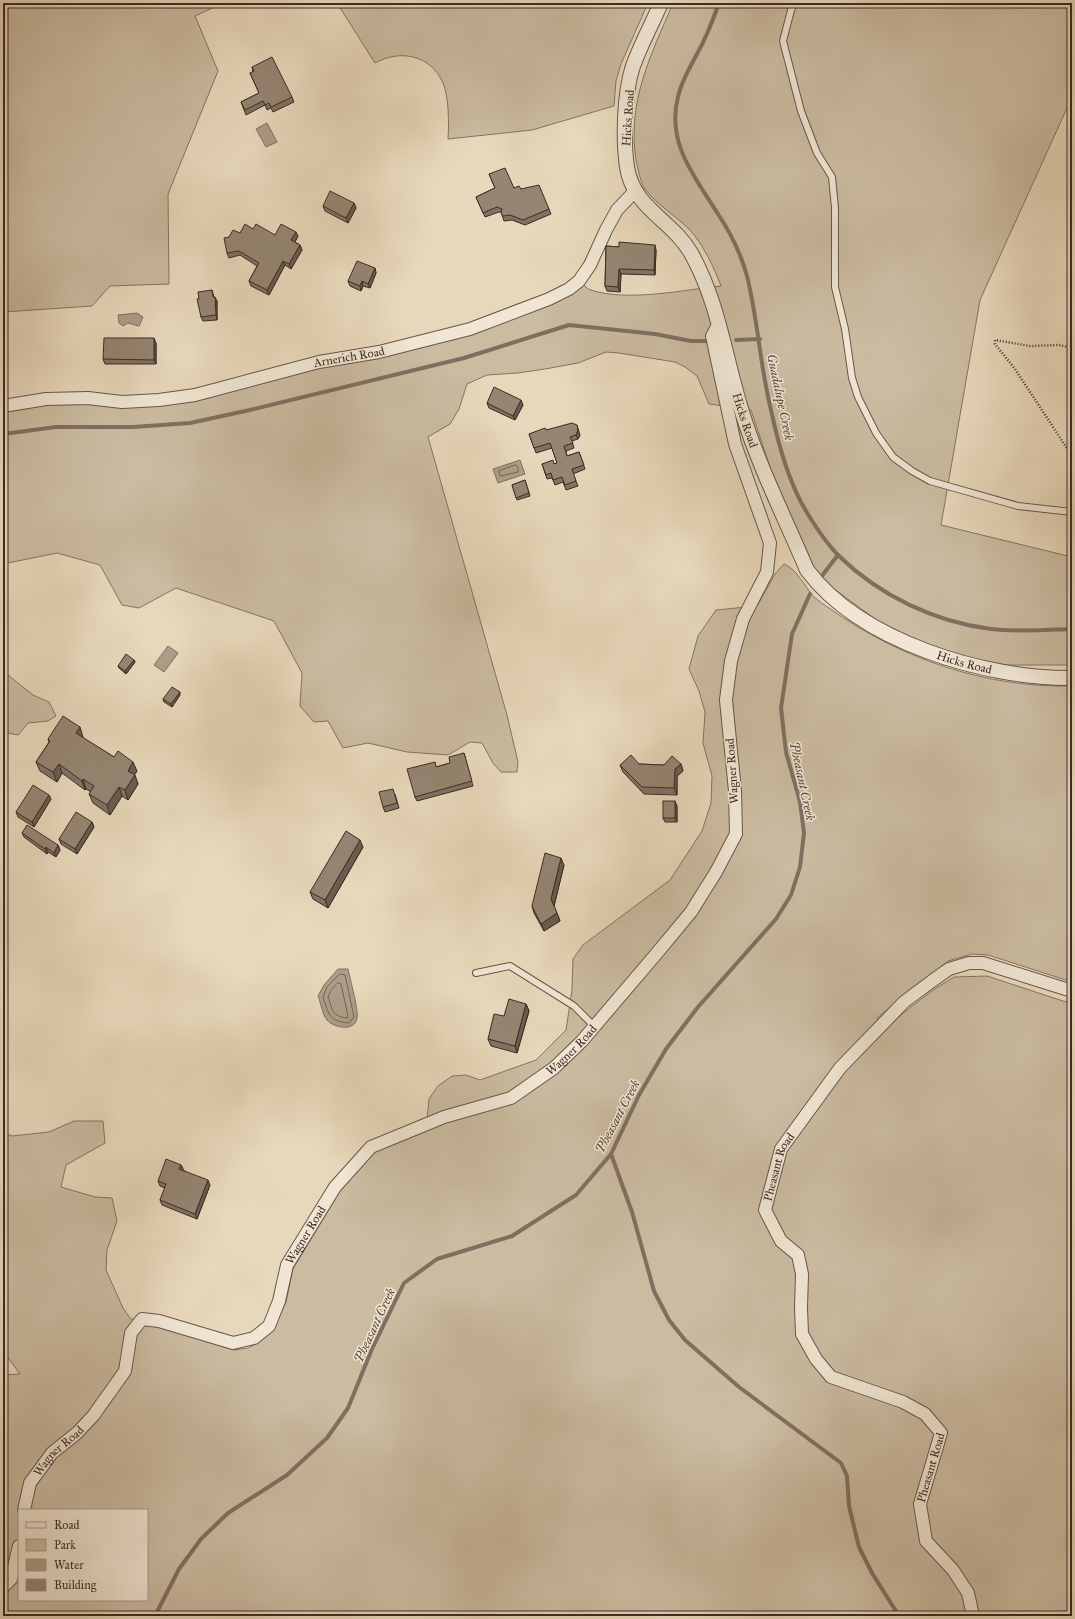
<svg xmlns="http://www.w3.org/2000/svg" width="1075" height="1619" font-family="'IM FELL Great Primer',serif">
<rect width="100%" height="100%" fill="#e8d8bb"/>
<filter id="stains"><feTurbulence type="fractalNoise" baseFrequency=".005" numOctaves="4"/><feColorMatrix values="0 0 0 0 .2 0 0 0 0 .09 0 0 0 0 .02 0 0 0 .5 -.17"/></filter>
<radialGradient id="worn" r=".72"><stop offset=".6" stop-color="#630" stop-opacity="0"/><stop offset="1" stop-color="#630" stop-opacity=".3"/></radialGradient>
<!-- green -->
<g fill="#cbbba1" stroke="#847362" fill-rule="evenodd">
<polygon points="3,3 223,3 195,16 218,71 168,194 169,284 110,286 92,306 3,312"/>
<path d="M337,3H648L621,64L616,81L614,106L532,130L448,139C449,124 449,97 443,83C431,55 400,49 375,63Z"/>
<path d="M673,3H1072V97L980,300L941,525L1072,557V665H1005L947,655L878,621L823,581L808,558L777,488L751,410L709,404L697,376L685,367L675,362L619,353L606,352L578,363L545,369L518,373L487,375L467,384L459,409L450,424L428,437L507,715L518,762L517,772H501L493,763L482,743L470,742L448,755L407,752L368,743L343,748L328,721L314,722L300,706L302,673L274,621L176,588L139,608L122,605L100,565L57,553L3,564V406L159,400L470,329L579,281C583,284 587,289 591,290C627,302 683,290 721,286C715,269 702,243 690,230C676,216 657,205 645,189C640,181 638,169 636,160C627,101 651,55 673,3Z"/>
<path d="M784,564C797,569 805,587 814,597C819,601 824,605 829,608C899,658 985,688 1072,686V982L988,955L972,954L948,961L877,1018L884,1028L933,990L954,977L987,976L1072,1004V1616H3V1375L20,1374L3,1351V1133L12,1136L49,1132L74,1121H103L105,1143L66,1165L61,1187L95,1197L112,1198L117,1221L107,1250L106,1270L123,1308L130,1318L143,1325L157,1326L234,1350L248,1348L258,1343L272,1330L286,1302L293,1269L340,1191L373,1152L426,1131L429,1099L438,1086L452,1076L466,1075L480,1080L536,1060L566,1030L572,990L573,959L583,945L670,880L702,831L711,803L712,776L703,743L705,712L699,691L689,669L698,636L716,610L757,606L775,574ZM19,1510H147V1600H19Z"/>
<polygon points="3,671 33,695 49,702 56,716 48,721 28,723 18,735 3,732"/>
</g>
<!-- water -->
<g fill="#ae9d88" stroke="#806f60">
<polygon points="267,123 277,142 266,147 256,129"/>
<polygon points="137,313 143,317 139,326 128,323 123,326 119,323 118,315"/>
<polygon points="520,460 525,474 498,483 493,469"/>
<polygon points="168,646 178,653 164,672 154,665"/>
<path d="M338,969H348C350,979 359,1011 357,1018C355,1032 334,1028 327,1020C322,1014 321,1003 318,996L324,985Z"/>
</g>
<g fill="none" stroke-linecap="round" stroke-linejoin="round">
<!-- shore -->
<g stroke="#756456" stroke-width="1">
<polygon points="516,465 518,467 518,472 500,476 499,471"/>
<path d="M340,974L345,975L354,1017L349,1023C329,1021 329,1015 323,997L327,987Z"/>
<path d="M338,983L341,984L348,1016L347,1018C331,1016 333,1010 328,997L331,990Z"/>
</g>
<!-- stream -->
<g stroke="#806f60" stroke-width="4">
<path d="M719,3C713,20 706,38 697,54C690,67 681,82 678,97C666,143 695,177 718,214C730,232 741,254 747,276C758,320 760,366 771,410C778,443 789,483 806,511C815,526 827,544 839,556C880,596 935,622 991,629C1018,632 1045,630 1072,629"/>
<polyline points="736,340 760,339"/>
<polyline points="3,434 56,427 133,427 190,423 250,410 464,358 569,325 655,334 691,341 710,341"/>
<polyline points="821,577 838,555"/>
<polyline points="611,1154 632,1212 654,1291 669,1320 685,1340 739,1387 841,1463 847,1476 849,1506 859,1547 872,1573 899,1616"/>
<polyline points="155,1616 179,1569 201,1539 228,1513 287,1475 327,1438 348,1408 372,1349 404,1283 437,1259 512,1236 576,1195 611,1154 639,1095 666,1049 698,1007 776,919 791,895 800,867 804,833 800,802 786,752 781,708 792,634 810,594"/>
</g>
<defs>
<g id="service">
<polyline points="795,3 791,10 783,41 801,111 817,153 832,177 835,208 835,287 845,329 852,378 858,397 876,433 893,457 912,471 930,481 1018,506 1072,512"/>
<polyline points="476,973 510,966 574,1006 594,1026"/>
</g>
<g id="minor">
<path id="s1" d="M3,406L46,399L88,398L122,402L159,400L195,395L319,362L379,352L470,329L549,299L569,289L579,281L590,265L606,230L617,210L635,191"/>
<path id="s2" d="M24,1510L30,1483L52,1453L77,1433L93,1416L125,1371L131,1333L142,1319L159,1321L233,1343L254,1338L269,1326L279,1301L287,1265L335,1187L371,1147L444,1117L511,1098L554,1068L582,1041L657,953L691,912L716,872L736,834L735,791L726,700L731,661L743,619L767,572L770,543L735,444L712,336L719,323"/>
<polyline points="3,1587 11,1579 19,1546"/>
<path id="s3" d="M973,1616L968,1593L953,1570L926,1541L920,1504L941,1433L925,1414L903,1402L831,1377L816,1359L802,1334L801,1307L802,1274L798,1255L781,1241L765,1210L781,1149L840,1068L904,1002L932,981L949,969L969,963H983L1072,991"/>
</g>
<g id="tertiary">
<path id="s4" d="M661,3C652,24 641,44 633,66C624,93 623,139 627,167C633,208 672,220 691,253C719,303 725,358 742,412C759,467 785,518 807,570C861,642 986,679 1072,678"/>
</g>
</defs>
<!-- service casing -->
<use href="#service" stroke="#67564a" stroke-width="8"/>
<!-- minor casing -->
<use href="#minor" stroke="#67564a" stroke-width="14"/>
<!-- tertiary casing -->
<use href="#tertiary" stroke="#67564a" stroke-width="16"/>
<!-- path -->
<polyline stroke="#3c2b24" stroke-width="2.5" stroke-dasharray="1 2" stroke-linecap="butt" points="1072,348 1059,345 1030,346 995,340 995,344 1015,369 1072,456"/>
<!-- service -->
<use href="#service" stroke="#f0e6d3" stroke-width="6"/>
<!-- minor -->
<use href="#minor" stroke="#f0e6d3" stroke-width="12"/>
<!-- tertiary -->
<use href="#tertiary" stroke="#f0e6d3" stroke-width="14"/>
</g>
<!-- wall -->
<g fill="#807263" stroke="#3c2b24">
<polygon points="252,67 292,97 294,102 273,112 271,108 267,110 265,105 246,115 241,102 259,93 250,73 253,72"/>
<polygon points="489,174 514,188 521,189 549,209 551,214 525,225 512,220 504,221 501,212 499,212 485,217 476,197 495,188"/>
<polygon points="354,203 356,208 348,223 325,211 323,206"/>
<polygon points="253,229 275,235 298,236 295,242 300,245 302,250 291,269 285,265 269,295 251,286 249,281 257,266 240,255 229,258 227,253 240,233"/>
<polygon points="606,246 656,250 655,275 621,274 620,292 607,291 605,286"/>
<polygon points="375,268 376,273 370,288 363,286 361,291 350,286 348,281"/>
<polygon points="212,290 214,297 217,301 217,320 203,321 201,317 199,299"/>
<polygon points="156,343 156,364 105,364 103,359"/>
<polygon points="487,403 523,405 515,420 489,408"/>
<polygon points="546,430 580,435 578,439 572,441 574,448 566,451 567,456 579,452 585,469 573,474 578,486 566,490 563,482 555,485 552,478 547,479 542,464 554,464 557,463 552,448 536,453 529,434"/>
<polygon points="525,480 530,496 517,500 512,485"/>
<polygon points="134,660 135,662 126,674 119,668 118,666"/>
<polygon points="180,695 172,707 164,702 163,699"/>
<polygon points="83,737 83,738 114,757 137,771 134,775 138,784 128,800 122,796 110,815 93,803 89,794 91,792 86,789 85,790 62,773 57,782 40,771 36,762 49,742 48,739"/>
<polygon points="464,753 473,786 417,801 415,797 435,762 436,767 450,763"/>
<polygon points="639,764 664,765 681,764 683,771 677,776 677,795 644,794 623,772 620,765"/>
<polygon points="395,794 399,808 385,812 383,807"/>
<polygon points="51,799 34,827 18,817 16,812"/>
<polygon points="677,806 677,822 665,822 663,818"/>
<polygon points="92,822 94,827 77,854 61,844 59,839"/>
<polygon points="22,833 58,845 60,850 56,857 48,852 47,854 24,837"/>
<polygon points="363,847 328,908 313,899 310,892"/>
<polygon points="564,865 554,906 560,921 544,931 534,913 532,906"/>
<polygon points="526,1004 529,1011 517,1053 491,1046 488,1039 504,1016"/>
<polygon points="181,1165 183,1169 183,1170 210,1185 197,1219 162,1205 160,1200 165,1188 160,1186 158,1181"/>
</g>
<!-- shaded-wall -->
<g fill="#685d50" stroke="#3c2b24">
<polygon points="354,203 356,208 348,223 346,218"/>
<polygon points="296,232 298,236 293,245 291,240"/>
<polygon points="300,245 302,250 291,269 289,264"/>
<polygon points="655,245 656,250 655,275 654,270"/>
<polygon points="283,261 285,265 269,295 267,290"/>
<polygon points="375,268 376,273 370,288 368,284"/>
<polygon points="619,269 621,274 620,292 618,287"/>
<polygon points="362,281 363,286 361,291 360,286"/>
<polygon points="215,297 217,301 217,320 216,315"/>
<polygon points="154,338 156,343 156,364 154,360"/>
<polygon points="521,400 523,405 515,420 513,416"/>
<polygon points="577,425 580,435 578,439 576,435"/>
<polygon points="134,660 135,662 126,674 125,671"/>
<polygon points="180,692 180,695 172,707 171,704"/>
<polygon points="80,727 83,737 80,743 76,733"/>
<polygon points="133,762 137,771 131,780 128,771"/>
<polygon points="59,764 62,773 57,782 53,772"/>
<polygon points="681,764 683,771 677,776 677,795 674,788 675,769"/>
<polygon points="135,775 138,784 128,800 125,790"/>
<polygon points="83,779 86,789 85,790 82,781"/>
<polygon points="119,787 122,796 110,815 107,805"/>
<polygon points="49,795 51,799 34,827 32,822"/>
<polygon points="675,801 677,806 677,822 675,818"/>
<polygon points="92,822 94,827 77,854 75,849"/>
<polygon points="360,840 363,847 328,908 325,900"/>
<polygon points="58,845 60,850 56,857 54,853"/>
<polygon points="46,847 48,852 47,854 45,849"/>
<polygon points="561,858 564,865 554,906 551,899"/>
<polygon points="557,913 560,921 544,931 541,924"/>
<polygon points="526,1004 529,1011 517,1053 515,1046"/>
<polygon points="181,1165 183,1169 181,1174 179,1169"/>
<polygon points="208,1180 210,1185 197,1219 195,1214"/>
</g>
<!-- building -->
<g fill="#958573" stroke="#3c2b24">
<polygon points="272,57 292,97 271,107 269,103 265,105 263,101 245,110 241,102 259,93 250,73 254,71 252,67"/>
<polygon points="505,168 514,188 519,186 521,189 539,185 549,209 523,220 510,215 503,216 501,213 502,209 497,207 483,213 476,197 495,188 489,174"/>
<polygon points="330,191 354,203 346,218 323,206"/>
<polygon points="245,224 253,229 256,224 275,235 281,224 296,232 291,240 300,245 289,264 283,261 267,290 249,281 259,263 239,251 227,253 224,238 229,237 233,230 240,233"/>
<polygon points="619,242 655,245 654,270 619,269 618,287 605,286 606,246 619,247"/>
<polygon points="357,261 375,268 368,284 362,281 360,286 348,281"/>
<polygon points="212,290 213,297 215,297 216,315 201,317 197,299 199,299 198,292"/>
<polygon points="104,338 154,338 154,360 103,359"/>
<polygon points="494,387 521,400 513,416 487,403"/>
<polygon points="572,423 577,425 578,430 576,435 570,437 573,443 564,446 567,456 579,452 584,465 572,469 576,481 565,485 562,477 553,480 551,473 546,475 542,464 553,460 554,464 557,463 550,443 534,448 529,434 545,428 546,430"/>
<polygon points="525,480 529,493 516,498 512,485"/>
<polygon points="126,654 134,660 125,671 118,666"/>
<polygon points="172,687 180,692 171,704 163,699"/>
<polygon points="63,716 80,727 76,733 114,757 118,751 133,762 128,771 135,775 125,790 119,787 107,805 89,794 94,786 83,779 82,781 59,764 53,772 36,762 50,741 48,739"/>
<polygon points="464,753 472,781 415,797 407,769 435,762 436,767 450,763 449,757"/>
<polygon points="631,755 639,764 664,765 672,756 681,764 675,769 674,788 642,787 620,765"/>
<polygon points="33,785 49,795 32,822 16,812"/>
<polygon points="393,789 397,803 383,807 379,792"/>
<rect x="663" y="801" width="12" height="17"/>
<polygon points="76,812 92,822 75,849 59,839"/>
<polygon points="27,825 58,845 54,853 46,847 45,849 22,833"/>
<polygon points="346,831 360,840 325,900 310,892"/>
<polygon points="545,853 561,858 551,899 557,913 541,924 532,906"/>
<polygon points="509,999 526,1004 515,1046 488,1039 494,1014 504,1016"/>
<polygon points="166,1159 181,1165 179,1169 208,1180 195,1214 160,1200 166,1184 158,1181"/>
</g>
<g text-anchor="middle" stroke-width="3" stroke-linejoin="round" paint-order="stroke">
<!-- street labels -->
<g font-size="12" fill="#3c2b24" stroke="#f0e6d3">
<text transform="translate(628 118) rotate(-86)" y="4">Hicks Road</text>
<text dy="4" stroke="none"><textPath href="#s1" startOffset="352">Arnerich Road</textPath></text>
<text dy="4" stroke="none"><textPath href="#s4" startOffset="456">Hicks Road</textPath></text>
<text dy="4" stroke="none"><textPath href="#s4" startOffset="804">Hicks Road</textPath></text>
<text transform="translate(732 771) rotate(-94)" y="4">Wagner Road</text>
<text dy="4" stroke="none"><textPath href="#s2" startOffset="802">Wagner Road</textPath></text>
<text dy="4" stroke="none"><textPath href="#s3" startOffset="562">Pheasant Road</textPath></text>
<text dy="4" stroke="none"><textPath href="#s2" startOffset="466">Wagner Road</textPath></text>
<text dy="4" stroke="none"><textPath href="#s2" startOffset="71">Wagner Road</textPath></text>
<text dy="4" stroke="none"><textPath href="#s3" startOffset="166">Pheasant Road</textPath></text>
</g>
<!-- water labels -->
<g font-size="13" font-style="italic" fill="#58483d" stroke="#f0e6d3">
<text transform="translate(781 397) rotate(78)" y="5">Guadalupe Creek</text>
<text transform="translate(803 781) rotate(78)" y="5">Pheasant Creek</text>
<text transform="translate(617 1116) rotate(-62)" y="5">Pheasant Creek</text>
<text transform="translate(374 1325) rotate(-65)" y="5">Pheasant Creek</text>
</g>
</g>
<!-- margin -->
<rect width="1075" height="1619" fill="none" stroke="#e8d8bb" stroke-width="16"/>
<rect x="4" y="4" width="1067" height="1611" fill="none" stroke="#3c2b24" stroke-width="2"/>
<rect x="8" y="8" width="1059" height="1603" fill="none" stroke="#3c2b24"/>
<!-- legend -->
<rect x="18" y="1509" width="130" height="92" fill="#f0e6d3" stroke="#a89b8d"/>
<rect x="26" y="1522" width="20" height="6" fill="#f0e6d3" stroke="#a89b8d"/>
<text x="54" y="1529" font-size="12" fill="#3c2b24">Road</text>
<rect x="26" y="1539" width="20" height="12" fill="#cbbba1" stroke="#a89b8d"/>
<text x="54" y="1549" font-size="12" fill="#3c2b24">Park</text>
<rect x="26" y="1559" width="20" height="12" fill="#ae9d88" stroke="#a89b8d"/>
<text x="54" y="1569" font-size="12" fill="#3c2b24">Water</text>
<rect x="26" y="1579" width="20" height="12" fill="#958573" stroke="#a89b8d"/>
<text x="54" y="1589" font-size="12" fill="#3c2b24">Building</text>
<rect width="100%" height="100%" filter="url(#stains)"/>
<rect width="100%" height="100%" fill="url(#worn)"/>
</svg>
